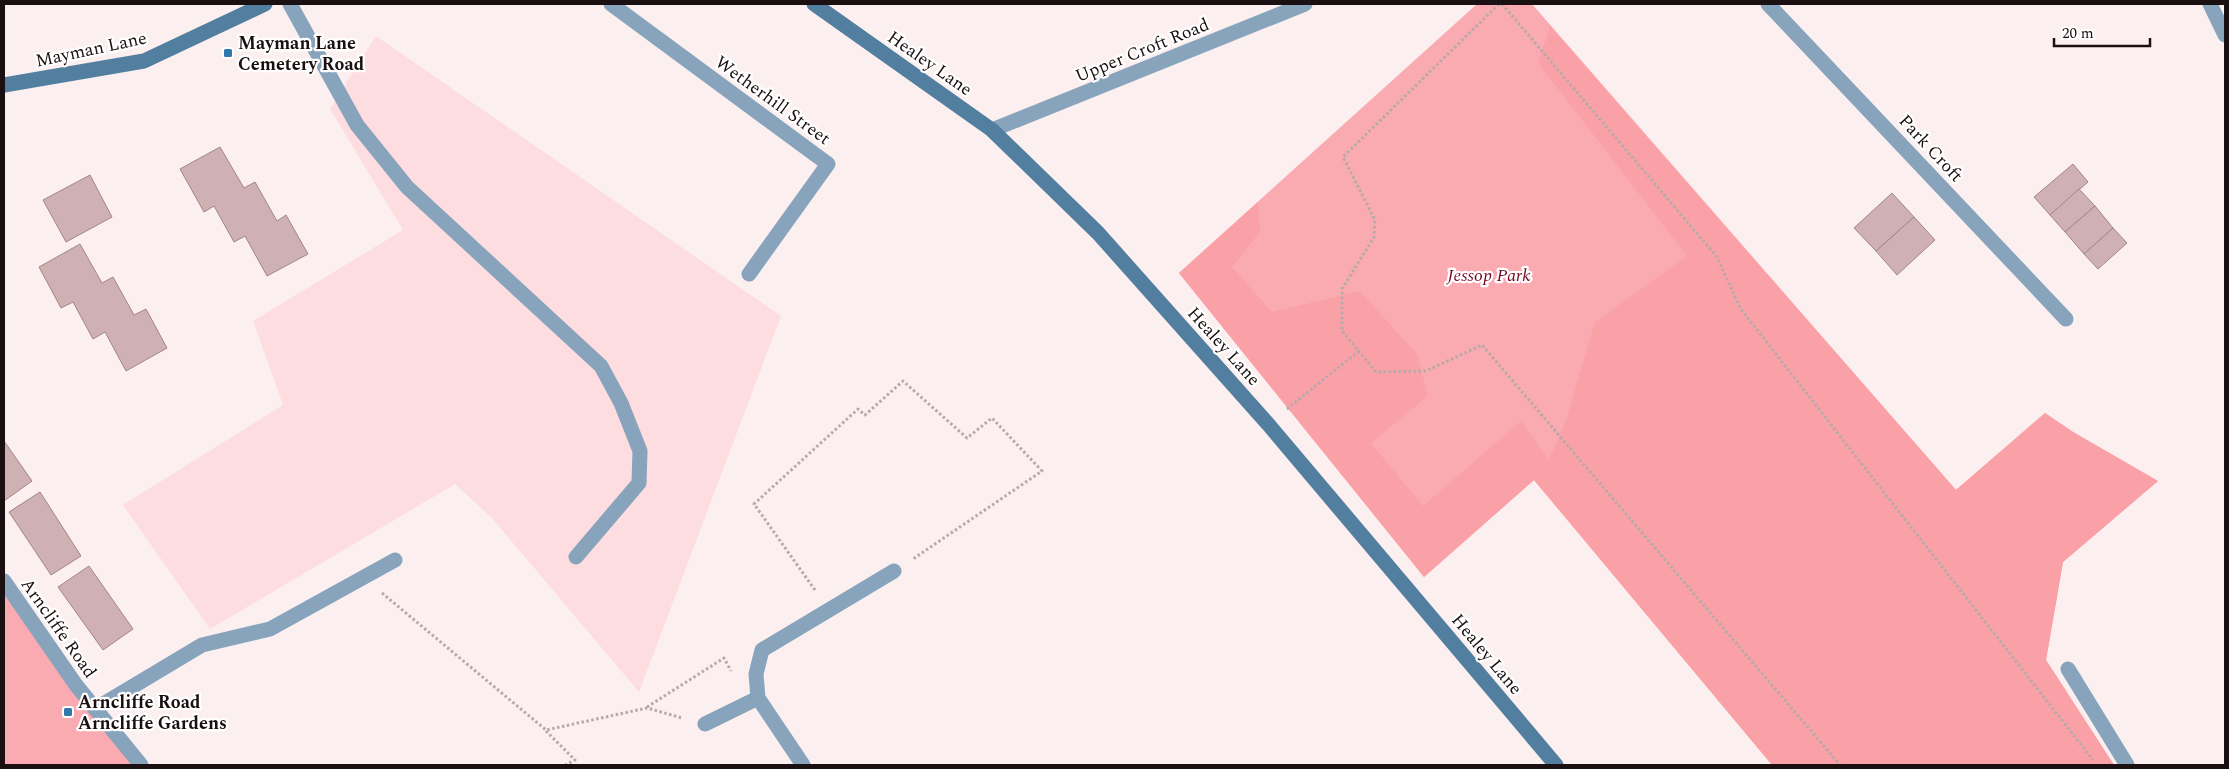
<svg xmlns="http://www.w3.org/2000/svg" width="2229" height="769" font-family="Spectral,serif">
<rect width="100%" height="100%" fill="#fcefef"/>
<!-- built -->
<polygon fill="#fddddf" points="376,36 781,316 639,692 492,518 455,484 210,629 123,505 283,405 253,321 403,230 330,109"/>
<!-- green -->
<g fill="#faabb1">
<polygon points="1477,4 1532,4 1956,490 2045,413 2073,432 2158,481 2063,562 2046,660 2114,765 1772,765 1534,480 1424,577 1179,273"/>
<polygon points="4,581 141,765 4,765"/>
</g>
<!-- forest -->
<polygon fill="#faa1a8" points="1550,26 1956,490 2045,413 2073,432 2158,481 2063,562 2046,660 2114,765 1772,765 1534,480 1424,577 1179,273 1258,202 1260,232 1232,267 1272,312 1360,291 1417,354 1428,396 1371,443 1423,506 1521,421 1549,460 1566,420 1595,322 1687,256 1538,63"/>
<!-- building -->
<g fill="#cfb1b3" stroke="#a28687">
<polygon points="220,147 244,188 255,182 277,221 286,215 308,254 267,276 245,236 234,242 214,206 204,212 180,169"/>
<polygon points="2073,164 2088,182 2050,215 2034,197"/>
<polygon points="90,175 112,217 66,242 43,200"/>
<polygon points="2079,189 2095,206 2065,232 2050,215"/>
<polygon points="1892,193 1914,217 1876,251 1854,228"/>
<polygon points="2095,206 2113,228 2084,254 2065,232"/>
<polygon points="1914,217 1935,240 1897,275 1876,251"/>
<polygon points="2113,228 2127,243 2098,269 2084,254"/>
<polygon points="80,244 102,283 113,277 134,315 146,309 167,348 126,371 105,332 93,339 73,302 61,308 39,267"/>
<polygon points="4,441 32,481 4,501"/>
<polygon points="40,492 81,556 51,575 9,512"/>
<polygon points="89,566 133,629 103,650 58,587"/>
</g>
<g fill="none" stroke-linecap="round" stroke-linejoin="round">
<!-- path -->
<g stroke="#b5a9a9" stroke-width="3" stroke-dasharray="2.5 2.5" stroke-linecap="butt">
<polyline points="1499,4 1343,157 1375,220 1374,237 1342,289 1342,331 1376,372 1426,371 1482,345 1840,765"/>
<polyline points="1502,4 1717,257 1740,308 2093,760"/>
<polyline points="1287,409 1359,351"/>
<polyline points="815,590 754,504 858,409 865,415 903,381 967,438 992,418 1042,471 913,559"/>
<polyline points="382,593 546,730 647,708 682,718"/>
<polyline points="647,707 724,658 731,671"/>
<polyline points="546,731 575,760 565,765"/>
</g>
<!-- lane -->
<g stroke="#87a4bc" stroke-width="15">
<polyline points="290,4 357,125 407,187 601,366 621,403 640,451 639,483 576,557"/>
<polyline points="2068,669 2127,765"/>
</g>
<!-- street -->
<g stroke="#87a4bc" stroke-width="15">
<polyline points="611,4 828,164 749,274"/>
<polyline points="1768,4 2066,319"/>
<polyline points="2210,4 2225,35"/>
<polyline points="992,130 1305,4"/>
<polyline points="4,581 76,685 141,765"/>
<polyline points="95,709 202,645 270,629 395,560"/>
<polyline points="705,724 758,698"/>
<polyline points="803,765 758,698 756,674 762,650 894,571"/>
</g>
<!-- secondary -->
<g stroke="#527ea0" stroke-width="15">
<polyline points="814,4 992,130 1098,233 1268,424 1556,765"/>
<polyline points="4,85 144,61 265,4"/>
</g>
</g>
<!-- markers -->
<g fill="#2f79ac" stroke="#fff" stroke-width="2">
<rect x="223" y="48" width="10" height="10" rx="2.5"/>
<rect x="63" y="707" width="10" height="10" rx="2.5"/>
</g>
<g text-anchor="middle" stroke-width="4.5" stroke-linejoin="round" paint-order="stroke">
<!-- poi labels -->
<g font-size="18" font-weight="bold" fill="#1a1011" stroke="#fff" text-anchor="start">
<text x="238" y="49">Mayman Lane<tspan x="238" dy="21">Cemetery Road</tspan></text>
<text x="78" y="708">Arncliffe Road<tspan x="78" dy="21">Arncliffe Gardens</tspan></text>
</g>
<!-- street labels -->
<g font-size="18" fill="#1a1011" stroke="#fff">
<text transform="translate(91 49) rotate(-12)" y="6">Mayman Lane</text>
<text transform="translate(1142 50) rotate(-22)" y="6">Upper Croft Road</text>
<text transform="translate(930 63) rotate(35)" y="6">Healey Lane</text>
<text transform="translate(773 100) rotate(36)" y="6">Wetherhill Street</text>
<text transform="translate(1931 148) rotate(47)" y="6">Park Croft</text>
<text transform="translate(1224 346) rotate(48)" y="6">Healey Lane</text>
<text transform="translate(59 628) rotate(55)" y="6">Arncliffe Road</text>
<text transform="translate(1487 654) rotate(50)" y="6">Healey Lane</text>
</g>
<!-- park labels -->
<g font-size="18" font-style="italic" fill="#720825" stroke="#fff">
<text x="1489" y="281">Jessop Park</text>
</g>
</g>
<!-- border -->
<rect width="2229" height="769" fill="none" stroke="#1a1011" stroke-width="10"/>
<!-- scale -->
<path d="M2054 38v8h96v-8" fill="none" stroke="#1a1011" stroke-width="2.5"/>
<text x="2062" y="38" font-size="15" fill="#1a1011" stroke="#ffffff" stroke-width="4" paint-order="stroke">20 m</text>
</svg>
